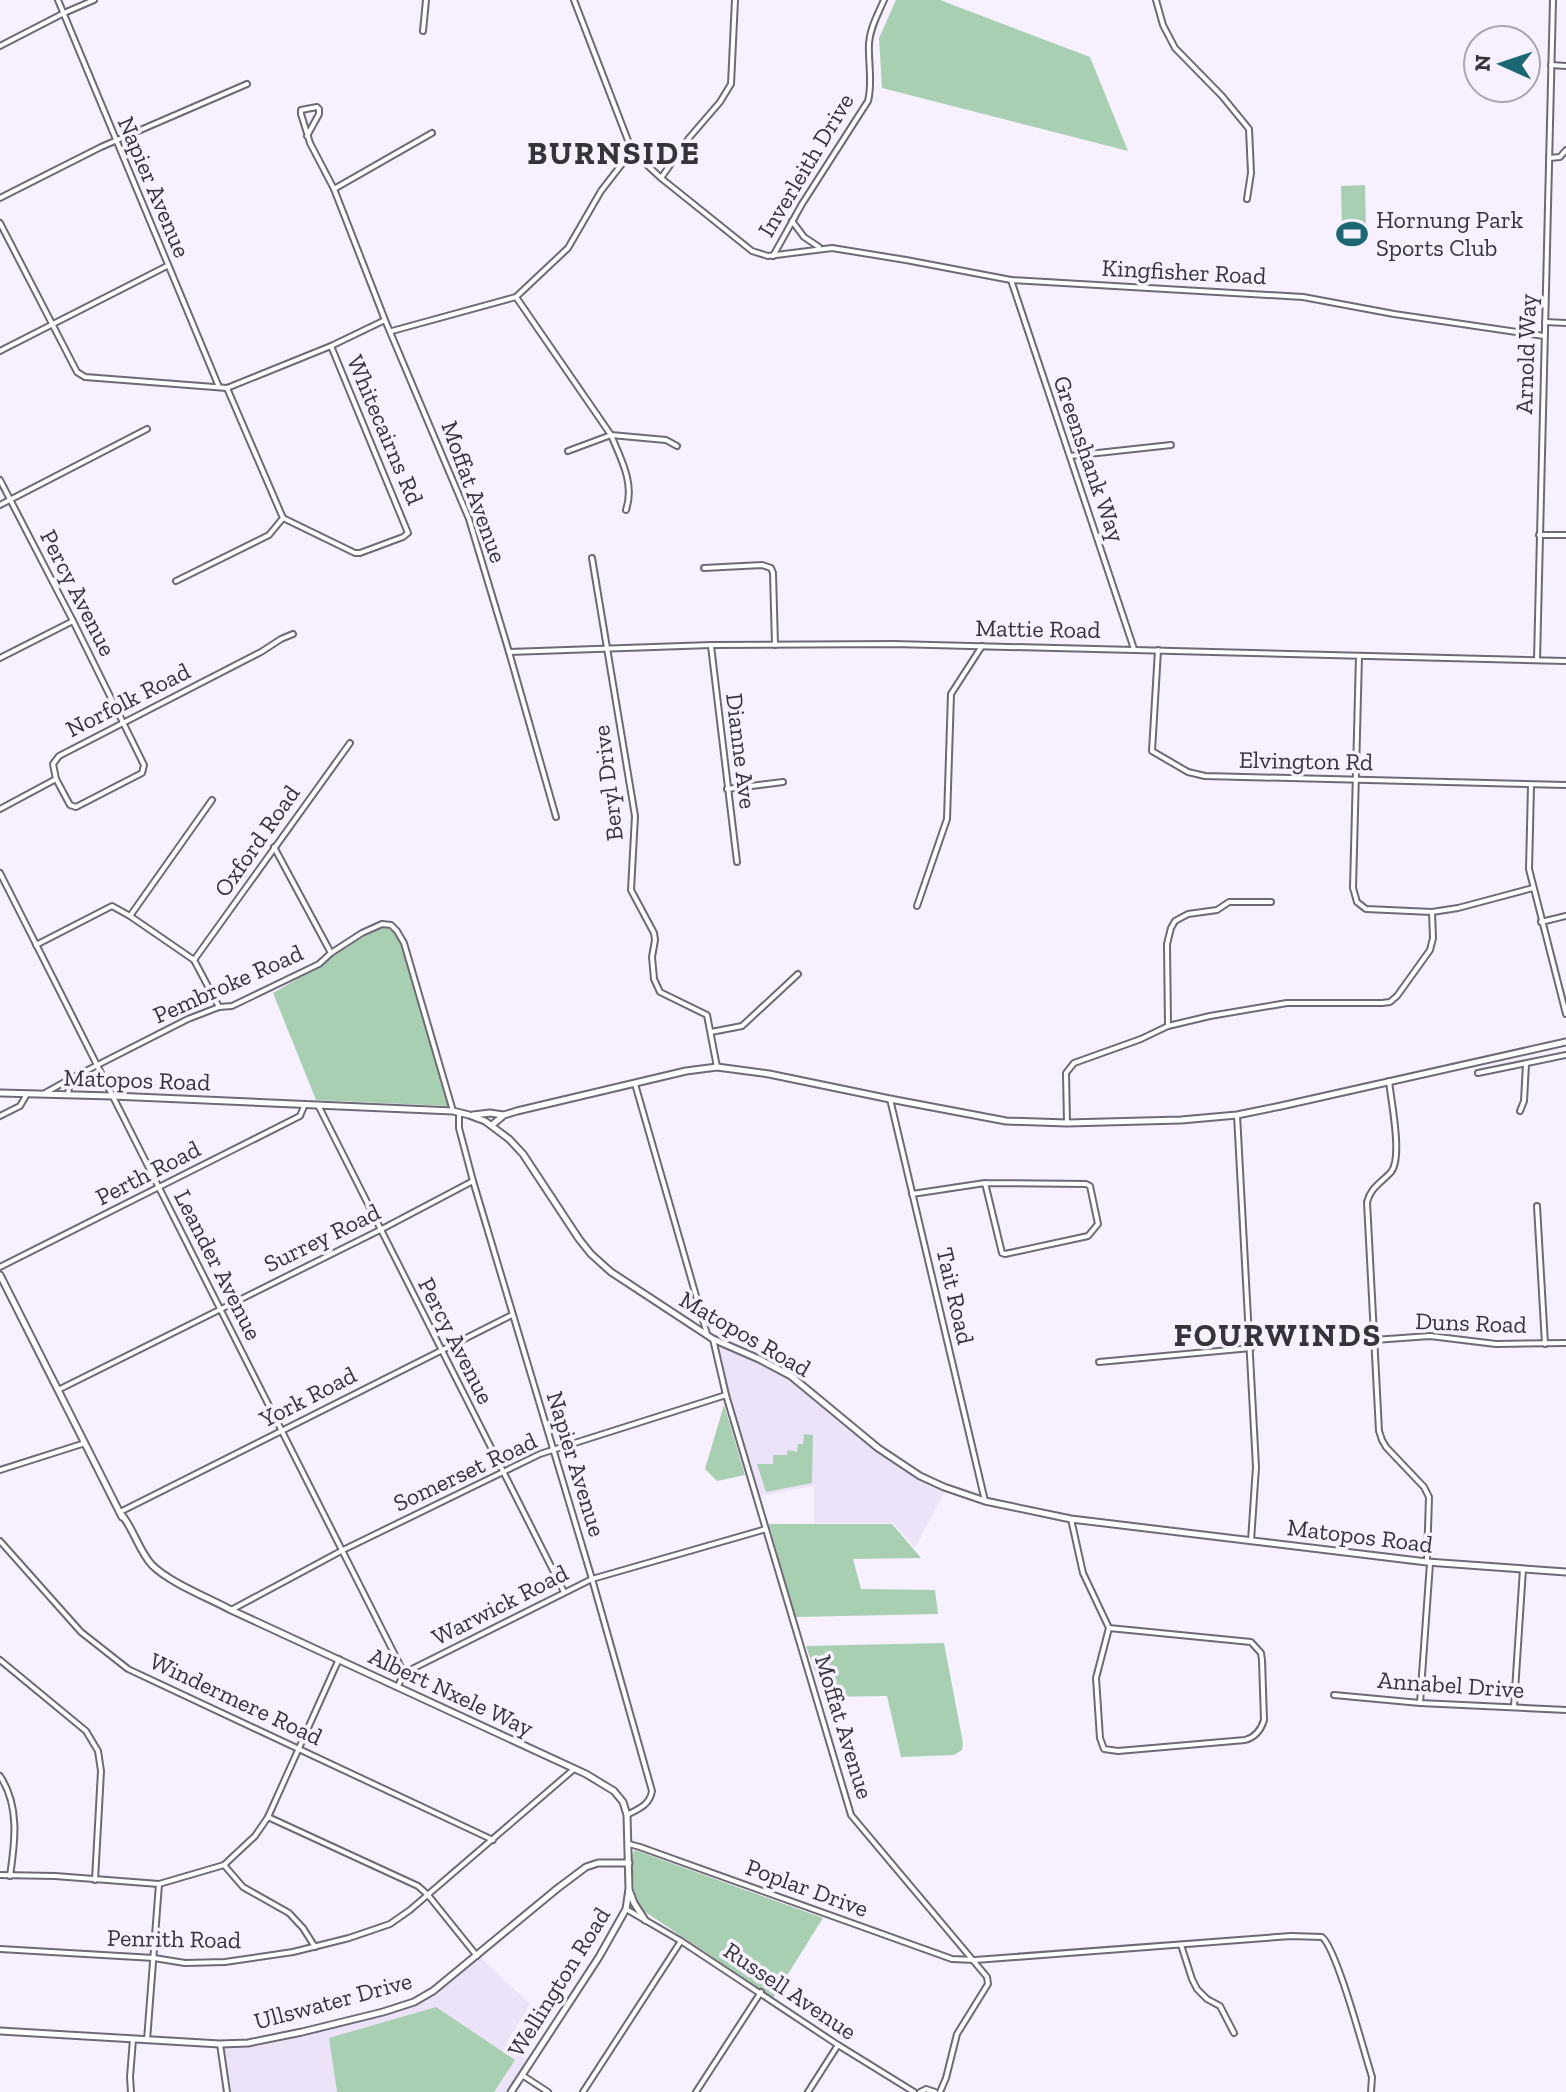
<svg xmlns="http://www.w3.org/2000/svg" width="1566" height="2092" font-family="'Zilla Slab',serif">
<rect width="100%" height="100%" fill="#f6f0ff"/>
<!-- built -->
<g fill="#ece3f9">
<polygon points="716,1343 760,1361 788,1377 878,1451 918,1478 945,1491 915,1548 893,1523 814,1523 814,1486 759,1496 729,1395"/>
<polygon points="480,1957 530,2004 506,2044 529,2059 508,2092 228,2092 221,2046 248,2044 414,2004 435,1993"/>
</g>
<!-- green -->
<g fill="#a9cfb2">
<polygon points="896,0 940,0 1090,57 1128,151 882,88 879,38"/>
<polygon points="1365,185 1366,227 1342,228 1341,186"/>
<polygon points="383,926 393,931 402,946 448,1106 316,1100 273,993 323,964 336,953"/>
<polygon points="724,1405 745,1475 717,1481 705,1469"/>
<polygon points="804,1434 813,1435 812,1483 766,1492 757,1464 773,1464 773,1455 787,1455 788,1450 797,1452 798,1444 803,1444"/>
<polygon points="769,1524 892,1524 921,1558 853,1559 861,1589 935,1590 938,1614 795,1617"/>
<polygon points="944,1643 963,1743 962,1750 954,1755 901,1757 887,1696 824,1697 806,1646"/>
<polygon points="635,1850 823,1918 773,1998 641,1909 634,1896 632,1855"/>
<polygon points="436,2007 515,2060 494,2092 337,2092 329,2038"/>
</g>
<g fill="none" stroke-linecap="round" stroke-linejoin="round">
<defs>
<g id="street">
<polyline points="58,0 219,387"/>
<polyline points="574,0 632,151 661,178 752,251 768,256 832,248 906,260 1011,280 1303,297 1394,314 1544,336"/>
<polyline points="1156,0 1163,25 1175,48 1222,96 1249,129 1251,173 1247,199"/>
<polyline points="423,31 426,0"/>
<polyline points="0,46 64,13 94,0"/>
<polyline points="1551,65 1566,66"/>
<polyline points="307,136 319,114 319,109 317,107 301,110 301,114 310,143 334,189 385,320 469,519 509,652 556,817"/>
<polyline points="1549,158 1560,157 1566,150"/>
<polyline points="661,178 689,138 720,102 731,84 735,0"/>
<polyline points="334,189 432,133"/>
<polyline points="0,198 101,147 247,84"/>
<polyline points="792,221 804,237 819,247"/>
<polyline points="0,223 77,372 85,377 227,388 331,346 385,320"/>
<path d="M773,256L802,204L868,101C873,82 868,63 869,43C870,28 878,14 884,0"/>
<polyline points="1011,280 1134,649"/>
<polyline points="516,297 611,435 666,440 677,446"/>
<polyline points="1545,322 1566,323"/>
<polyline points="392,331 516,297 568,248 601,191 632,151"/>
<polyline points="0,351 167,266"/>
<path d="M568,451L611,435C621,459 635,484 626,510"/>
<polyline points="1070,456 1171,445"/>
<polyline points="0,480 73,621 144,765 142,773 76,807 70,805 56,779"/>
<polyline points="0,505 147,429"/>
<polyline points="283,518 355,553 360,553 403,537 408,533 331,346"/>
<polyline points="1539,535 1566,535"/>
<polyline points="592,558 635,816 631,890 654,933 655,940 652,957 654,979 660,992 707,1015 717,1067"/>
<polyline points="704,568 762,565 771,568 773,573 775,645"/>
<polyline points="176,581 269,535 283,518 227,388"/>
<polyline points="711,646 737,862"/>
<polyline points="1158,650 1152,751 1188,772 1205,776 1566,785"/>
<polyline points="509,652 711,645 894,644 1566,661"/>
<polyline points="1359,656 1353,888 1357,902 1366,909 1432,912 1458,908 1533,888"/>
<polyline points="0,658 73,621"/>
<polyline points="1537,660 1553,0"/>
<polyline points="1531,786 1529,869 1566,1014"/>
<polyline points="727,789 783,782"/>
<polyline points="0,809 56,779 53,764 59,756 261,652 281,639 293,634"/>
<polyline points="274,847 331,953"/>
<path d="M0,873C134,1140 271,1406 404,1673"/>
<polyline points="917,906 947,819 951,694 982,646"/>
<polyline points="130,916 212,800"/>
<polyline points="1541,922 1566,916"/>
<polyline points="36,945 112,906 130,916 194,960 219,1007"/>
<polyline points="194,960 350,743"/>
<polyline points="1168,1026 1167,944 1171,928 1175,921 1188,914 1217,910 1229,902 1271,902"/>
<polyline points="711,1032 742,1026 798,974"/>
<polyline points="1478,1073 1566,1055"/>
<path d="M1389,1081C1391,1101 1403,1158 1391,1172C1381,1183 1371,1187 1367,1202L1379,1431L1382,1440L1386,1447L1424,1487L1429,1497L1427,1561"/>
<polyline points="635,1084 707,1334"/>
<polyline points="45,1093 70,1079"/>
<polyline points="68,1095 70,1079 188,1019 219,1007 232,1006 319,964 331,953 362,933 382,924 391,925 397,931 404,943 453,1111"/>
<polyline points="890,1099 985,1501"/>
<polyline points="318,1105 564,1592"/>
<polyline points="1520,1111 1524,1101 1526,1064"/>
<path d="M459,1113V1128L473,1181L592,1579L652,1791C650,1805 638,1809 627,1815"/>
<polyline points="1237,1115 1256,1467 1251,1541"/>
<polyline points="0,1116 20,1106 27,1094"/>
<polyline points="1067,1123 1066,1073 1074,1063 1141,1039 1168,1026 1210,1016 1287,1003 1382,1003 1390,1002 1397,996 1430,950 1433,938 1432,912"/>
<polyline points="912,1194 985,1183 1086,1184 1090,1186 1098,1224 1088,1236 1005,1254 1002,1253 985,1183"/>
<polyline points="1537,1206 1545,1344"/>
<polyline points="0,1267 300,1116 305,1104"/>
<polyline points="713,1339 726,1395 851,1815 987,1977 988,1984 957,2034 946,2078 940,2092"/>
<polyline points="1374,1340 1430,1336 1496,1344 1566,1343"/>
<polyline points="1099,1362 1251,1348"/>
<polyline points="58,1390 380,1230 473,1181"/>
<polyline points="0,1470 85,1443"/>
<polyline points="120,1512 512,1315"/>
<path d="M1071,1519L1083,1573L1109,1628L1096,1678L1100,1738L1104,1749L1118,1751L1245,1740C1256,1737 1261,1730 1264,1720L1262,1660L1261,1653L1251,1642L1109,1628"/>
<polyline points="0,1541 81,1632 128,1669 493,1840"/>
<polyline points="231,1610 343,1550 540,1454 726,1395"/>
<polyline points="0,1660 86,1731 98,1751 101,1771 95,1880"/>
<polyline points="398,1686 404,1673 592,1579 766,1529"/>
<polyline points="1334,1695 1420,1703 1566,1710"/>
<polyline points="1420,1703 1430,1563"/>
<polyline points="1514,1706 1523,1569"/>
<path d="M0,1776C20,1806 15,1842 10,1876"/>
<polyline points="268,1817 418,1886 428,1895 477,1956"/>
<path d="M629,1844L640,1847L952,1959L975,1960L1291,1936L1322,1937C1337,1949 1364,2052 1372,2077L1371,2092"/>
<polyline points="224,1865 243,1887 289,1913 303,1928 315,1947"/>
<polyline points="0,1875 55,1876 159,1884 224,1865 255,1836 268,1817 339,1659"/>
<polyline points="626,1909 681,1941 838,2045 914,2092"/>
<polyline points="1181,1945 1192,1979 1197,1989 1207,1999 1220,2006 1234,2033"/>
<polyline points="0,1949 154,1958 185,1963 225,1962 293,1952 349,1938 390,1924 410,1910 574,1769"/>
<polyline points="147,2040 159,1884"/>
<polyline points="220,2044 227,2092"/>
<polyline points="522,2075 548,2092"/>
<polyline points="131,2092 130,2077 133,2039"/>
<polyline points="583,2092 681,1941"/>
<polyline points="696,2092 761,1992"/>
<polyline points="808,2092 838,2045"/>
<polyline points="920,2092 926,2089 935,2092"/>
</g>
<g id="secondary">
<polyline points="0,1093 113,1096 453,1111 469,1115 485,1121 509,1139 523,1154 579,1239 591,1254 611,1272 713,1339 759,1359 791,1376 878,1448 920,1476 944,1487 985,1501 1071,1519 1427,1562 1566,1572"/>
<polyline points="473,1115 490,1113 503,1115"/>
<polyline points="492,1125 504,1115 517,1111 686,1071 717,1067 769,1074 890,1099 1006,1121 1067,1123 1181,1120 1237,1115 1281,1106 1566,1042"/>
<polyline points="0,1275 122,1517"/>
<path d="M122,1515C134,1530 139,1551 152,1565C170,1583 209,1598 231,1610L586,1774L614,1791L623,1802L627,1815L629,1889L626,1909L599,1957L511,2092"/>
<polyline points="629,1890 634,1903 645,1920"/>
<polyline points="0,2031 220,2044 248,2043 302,2032 383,2012 414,2002 433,1991 558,1888 586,1867 598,1863 629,1863"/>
</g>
</defs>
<!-- street casing -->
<use href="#street" stroke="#6f6976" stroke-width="8"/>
<!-- secondary casing -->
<use href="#secondary" stroke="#6f6976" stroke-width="9"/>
<!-- street -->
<use href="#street" stroke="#fff" stroke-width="4"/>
<!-- secondary -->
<use href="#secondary" stroke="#fff" stroke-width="5"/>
</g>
<!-- icons -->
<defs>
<symbol id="stadium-bare" viewBox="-9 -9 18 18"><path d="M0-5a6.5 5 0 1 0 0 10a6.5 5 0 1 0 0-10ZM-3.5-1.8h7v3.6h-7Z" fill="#1c6771" stroke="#f6f0ff" stroke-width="2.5" paint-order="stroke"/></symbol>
</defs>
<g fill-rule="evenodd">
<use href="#stadium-bare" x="1330" y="212" width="44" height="44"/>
</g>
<g text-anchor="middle" stroke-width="7" stroke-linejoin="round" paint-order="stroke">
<!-- street labels -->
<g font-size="24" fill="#363439" stroke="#f6f0ff">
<text transform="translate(806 165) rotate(-59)" y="8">Inverleith Drive</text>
<text transform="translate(154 187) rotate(67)" y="8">Napier Avenue</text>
<text transform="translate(1184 272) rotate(3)" y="8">Kingfisher Road</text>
<text transform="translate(1526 354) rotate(-88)" y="8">Arnold Way</text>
<text transform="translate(385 430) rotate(67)" y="8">Whitecairns Rd</text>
<text transform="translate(1089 459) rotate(71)" y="8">Greenshank Way</text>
<text transform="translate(474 492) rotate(70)" y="8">Moffat Avenue</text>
<text transform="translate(78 593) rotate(63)" y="8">Percy Avenue</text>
<text transform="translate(1038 629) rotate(1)" y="8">Mattie Road</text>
<text transform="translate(128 700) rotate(-27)" y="8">Norfolk Road</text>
<text transform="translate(741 751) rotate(83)" y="8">Dianne Ave</text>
<text transform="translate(1306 761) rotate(1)" y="8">Elvington Rd</text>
<text transform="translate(608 783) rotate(-97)" y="8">Beryl Drive</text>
<text transform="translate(257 841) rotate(-55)" y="8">Oxford Road</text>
<text transform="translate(228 984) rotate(-24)" y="8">Pembroke Road</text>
<text transform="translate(137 1080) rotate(2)" y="8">Matopos Road</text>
<text transform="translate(148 1173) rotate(-27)" y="8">Perth Road</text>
<text transform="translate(322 1238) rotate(-26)" y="8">Surrey Road</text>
<text transform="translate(218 1265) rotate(63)" y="8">Leander Avenue</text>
<text transform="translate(955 1296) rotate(77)" y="8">Tait Road</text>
<text transform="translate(1471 1323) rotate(2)" y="8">Duns Road</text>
<text transform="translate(745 1334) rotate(30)" y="8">Matopos Road</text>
<text transform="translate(456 1341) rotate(63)" y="8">Percy Avenue</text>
<text transform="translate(308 1397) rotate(-27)" y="8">York Road</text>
<text transform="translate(576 1464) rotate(73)" y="8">Napier Avenue</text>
<text transform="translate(465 1472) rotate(-25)" y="8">Somerset Road</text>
<text transform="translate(1360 1536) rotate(7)" y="8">Matopos Road</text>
<text transform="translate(500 1605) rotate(-27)" y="8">Warwick Road</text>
<text transform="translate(1451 1685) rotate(4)" y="8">Annabel Drive</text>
<text transform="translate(451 1692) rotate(25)" y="8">Albert Nxele Way</text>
<text transform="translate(236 1699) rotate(25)" y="8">Windermere Road</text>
<text transform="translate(844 1727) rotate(73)" y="8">Moffat Avenue</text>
<text transform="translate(807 1888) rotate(20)" y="8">Poplar Drive</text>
<text transform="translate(174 1939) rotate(1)" y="8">Penrith Road</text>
<text transform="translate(559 1982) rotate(-58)" y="8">Wellington Road</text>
<text transform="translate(790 1991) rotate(34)" y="8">Russell Avenue</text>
<text transform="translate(333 2001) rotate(-15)" y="8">Ullswater Drive</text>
</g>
<!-- poi labels -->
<g font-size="24" fill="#363439" stroke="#f6f0ff" text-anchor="start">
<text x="1376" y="228">Hornung Park<tspan x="1376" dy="28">Sports Club</tspan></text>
</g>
<!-- district labels -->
<g font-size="32" font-weight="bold" letter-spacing="2" fill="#363439" stroke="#f6f0ff">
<text x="614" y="164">BURNSIDE</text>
<text x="1278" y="1346">FOURWINDS</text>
</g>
</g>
<!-- north arrow -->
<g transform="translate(1502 64) rotate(273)"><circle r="38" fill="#f6f0ff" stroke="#a9a5b0" stroke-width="2"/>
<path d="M0-6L14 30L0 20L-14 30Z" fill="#1c6771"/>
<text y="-12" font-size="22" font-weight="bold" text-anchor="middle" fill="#363439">N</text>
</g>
</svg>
